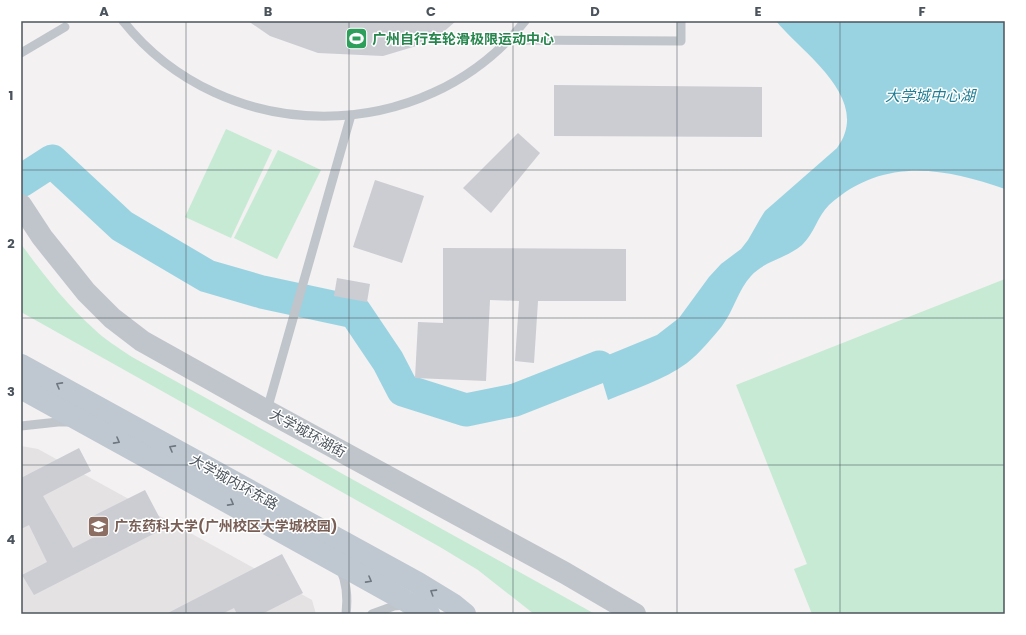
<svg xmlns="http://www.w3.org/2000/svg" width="1026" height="635" font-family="Poppins,'Noto Sans SC',sans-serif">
<rect width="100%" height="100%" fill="#f3f1f1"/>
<!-- education -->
<polygon fill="#e4e2e2" points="21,446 38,449 312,600 316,614 21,614"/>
<!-- green -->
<g fill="#c6ead3">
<polygon points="226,129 272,150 231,238 185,217"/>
<polygon points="278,150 321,170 277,259 234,238"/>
<path d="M21,244C43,274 66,304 94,329C105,340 119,348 132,357L595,614H534L478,570L440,547L21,312Z"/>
<polygon points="1005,279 1005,614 812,614 794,569 807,564 736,385"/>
</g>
<!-- water -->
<path fill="#99d3e1" d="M776,21H1005V189C943,167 882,157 829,205C817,217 814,234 802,245C787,258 764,261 751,276C738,290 734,310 722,326C712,338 700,353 687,363C664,380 634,389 608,400L596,360L657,335L679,318L709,277L721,264L741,249L748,240L760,219L765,211L837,148C873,99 803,54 776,21Z"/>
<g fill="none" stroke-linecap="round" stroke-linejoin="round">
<!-- river -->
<polyline stroke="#99d3e1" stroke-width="33" points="21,181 52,161 122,226 207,276 262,292 355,312 388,361 403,390 466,410 515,400 599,367"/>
</g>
<!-- building -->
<g fill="#cbcdd3">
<polygon points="248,21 456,21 433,41 383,56 318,53 270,36"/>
<polygon points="554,85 762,87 762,137 554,136"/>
<polygon points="518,133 540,153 491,213 463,188"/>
<polygon points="375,180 424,196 402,263 353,247"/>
<polygon points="443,248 626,249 626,301 538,301 534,363 515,361 519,301 490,300 486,381 415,378 418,322 443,323"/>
<polygon points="337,278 370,284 367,302 334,296"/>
<polygon points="79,448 91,471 43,496 73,548 100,534 91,517 145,490 165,528 34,595 22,575 47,562 29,525 21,529 21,478"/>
<polygon points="282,554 303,593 262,614 237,614 234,608 222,614 166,614"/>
</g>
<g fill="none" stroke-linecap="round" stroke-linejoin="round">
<!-- service -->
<g stroke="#bfc5cb" stroke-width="9">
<path d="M123,21C224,148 424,148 525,21"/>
<polyline points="508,40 681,41 681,21"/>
<polyline points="21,53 65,27"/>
<polyline points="267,410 351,115"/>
<polyline points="21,426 58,422 71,422"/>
<path d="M340,568C347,583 348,598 346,614"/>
<polyline points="372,614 394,606 405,605"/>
</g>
<!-- tertiary -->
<polyline stroke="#bfc5cb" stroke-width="22" points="21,205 42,237 86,292 112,318 142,341 267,411 565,573 635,614"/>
<!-- secondary -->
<g stroke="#bfc7d0" stroke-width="22">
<polyline points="21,365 418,583 454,605 465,614"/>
<polyline points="21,388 336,562 429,614"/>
</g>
</g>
<!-- one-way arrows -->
<defs><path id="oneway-chevron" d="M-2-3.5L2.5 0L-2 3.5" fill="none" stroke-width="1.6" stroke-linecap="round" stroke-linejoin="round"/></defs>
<g stroke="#6e767f">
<use href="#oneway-chevron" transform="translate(59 385) rotate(-151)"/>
<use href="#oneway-chevron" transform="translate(117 441) rotate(29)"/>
<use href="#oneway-chevron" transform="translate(172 448) rotate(-151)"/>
<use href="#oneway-chevron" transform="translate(231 503) rotate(29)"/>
<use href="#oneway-chevron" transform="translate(369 580) rotate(29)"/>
<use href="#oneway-chevron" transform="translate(433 592) rotate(-148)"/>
</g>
<!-- grid -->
<path fill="none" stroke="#4b545c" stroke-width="1" stroke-opacity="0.55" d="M186,21V614M349,21V614M513,21V614M677,21V614M840,21V614M21,170H1005M21,318H1005M21,465H1005"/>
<!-- icons -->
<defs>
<symbol id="stadium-square" viewBox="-11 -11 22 22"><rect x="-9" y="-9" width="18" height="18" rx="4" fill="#2e9e5b" stroke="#fff"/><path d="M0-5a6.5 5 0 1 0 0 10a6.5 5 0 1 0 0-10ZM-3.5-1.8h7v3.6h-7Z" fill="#fff"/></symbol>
<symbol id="university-square" viewBox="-11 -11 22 22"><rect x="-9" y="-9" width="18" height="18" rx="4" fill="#8d6e63" stroke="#fff"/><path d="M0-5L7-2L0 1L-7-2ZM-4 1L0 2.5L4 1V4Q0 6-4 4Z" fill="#fff"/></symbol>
</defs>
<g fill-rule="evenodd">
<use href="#stadium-square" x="344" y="26" width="25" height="25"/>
<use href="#university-square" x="86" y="514" width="25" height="25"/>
</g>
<g text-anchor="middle" stroke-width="3" stroke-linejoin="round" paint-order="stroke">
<!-- leisure labels -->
<g font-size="14" font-weight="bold" fill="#27864d" stroke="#fff" text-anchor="start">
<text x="372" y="44">广州自行车轮滑极限运动中心</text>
</g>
<!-- street labels -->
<g font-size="14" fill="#4b545c" stroke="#fff">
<text transform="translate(308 433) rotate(29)" y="5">大学城环湖街</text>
<text transform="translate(234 482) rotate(29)" y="5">大学城内环东路</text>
</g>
<!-- education labels -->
<g font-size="14" font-weight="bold" fill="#785e54" stroke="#fff" text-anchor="start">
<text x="114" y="531">广东药科大学(广州校区大学城校园)</text>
</g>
<!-- water labels -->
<g font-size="15" font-style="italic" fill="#1e7d94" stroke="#fff">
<text x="930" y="101">大学城中心湖</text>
</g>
</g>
<!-- border -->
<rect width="1026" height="635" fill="none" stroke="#ffffff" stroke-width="44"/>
<rect x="22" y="22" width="982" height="591" fill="none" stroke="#4b545c" stroke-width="1.5"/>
<g font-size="13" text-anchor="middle" font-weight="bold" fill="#4b545c">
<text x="104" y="16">A</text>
<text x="268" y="16">B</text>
<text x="431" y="16">C</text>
<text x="595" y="16">D</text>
<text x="758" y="16">E</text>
<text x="922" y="16">F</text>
<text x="11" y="100">1</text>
<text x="11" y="248">2</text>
<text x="11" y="396">3</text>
<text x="11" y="544">4</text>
</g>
</svg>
